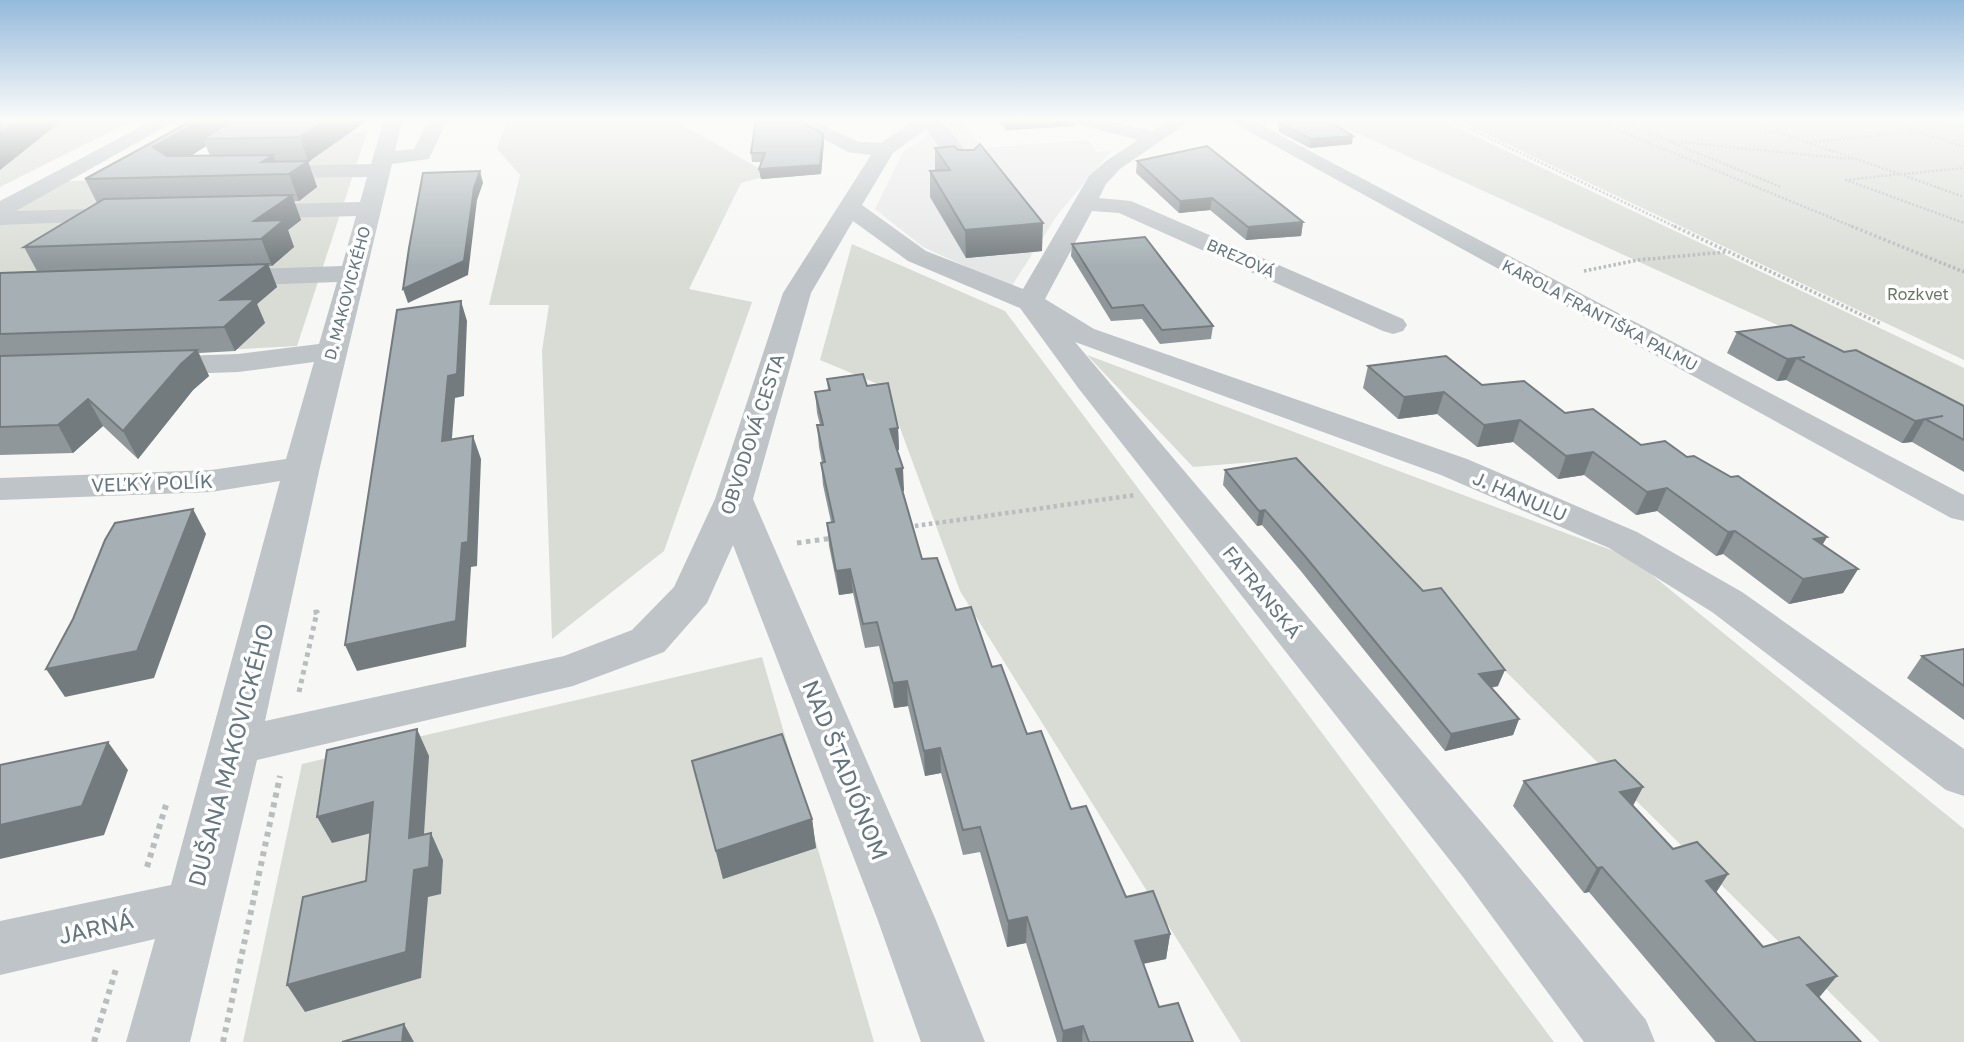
<svg xmlns="http://www.w3.org/2000/svg" width="1964" height="1042" font-family="'Golos Text',sans-serif">
<rect width="100%" height="100%" fill="#f7f7f5"/>
<!-- built -->
<polygon fill="#e5e7e6" points="951,120 961,120 982,148 1087,140 1097,152 1112,150 1058,214 1011,287 923,247 875,209 903,152"/>
<!-- green -->
<g fill="#d8dcd4">
<polygon points="0,120 134,120 0,187"/>
<polygon points="507,120 674,120 771,175 741,183 689,289 752,302 664,551 552,639 542,351 549,305 489,305 520,175 497,149"/>
<polygon points="1328,120 1441,120 1964,368 1964,416 1863,364"/>
<polygon points="1456,120 1964,120 1964,360"/>
<polygon points="367,132 297,346 0,362 0,217 65,181 174,179 247,134"/>
<polygon points="852,244 1005,311 1554,1042 1241,1042 960,591 885,387 820,360"/>
<polygon points="1087,355 1630,557 1964,829 1964,1042 1880,1042 1291,459 1193,467"/>
<polygon points="762,657 874,1042 243,1042 302,764"/>
</g>
<g fill="none" stroke-linecap="round" stroke-linejoin="round">
<!-- path-far4 -->
<g stroke="#b9bdbf" stroke-width="2.5" stroke-dasharray="2 2" stroke-linecap="butt">
<polyline points="1451,120 1678,228"/>
<polyline points="1593,120 1856,228"/>
<polyline points="1619,120 1634,127"/>
<polyline points="1630,120 1634,127 1781,187"/>
<polyline points="1751,120 1758,126 1900,174 1846,180 1964,223"/>
<polyline points="1880,120 1913,130"/>
<polyline points="1921,133 1964,147"/>
<polyline points="1669,141 1850,159"/>
<polyline points="1811,142 1964,127"/>
<polyline points="1900,174 1964,197"/>
<polyline points="1904,174 1964,168"/>
</g>
<!-- path-far3 -->
<g stroke="#b9bdbf" stroke-width="3.5" stroke-dasharray="2.5 2.5" stroke-linecap="butt">
<polyline points="1674,226 1881,324"/>
<polyline points="1851,226 1964,272"/>
<polyline points="1584,271 1638,260 1725,252"/>
</g>
<!-- path-far2 -->
<polyline stroke="#b9bdbf" stroke-width="4.5" stroke-dasharray="3.5 3.5" stroke-linecap="butt" points="908,527 1135,495"/>
<!-- path-far1 -->
<g stroke="#b9bdbf" stroke-width="5" stroke-dasharray="4.5 4.5" stroke-linecap="butt">
<polyline points="797,543 833,538"/>
<polyline points="299,692 317,612 310,613"/>
</g>
<!-- path -->
<g stroke="#b9bdbf" stroke-width="6" stroke-dasharray="5 5" stroke-linecap="butt">
<polyline points="147,867 166,805"/>
<polyline points="94,1042 116,969"/>
<polyline points="223,1042 280,776"/>
</g>
<!-- minor -->
<g fill="#bec4c7" fill-rule="evenodd">
<polygon points="154,120 177,120 16,211 126,208 134,210 138,215 134,220 0,225 0,201"/>
<polygon points="384,120 402,120 395,151 414,149 429,120 447,120 429,159 392,164 320,467 265,721 564,656 632,630 674,587 715,499 783,293 871,155 848,152 788,120 812,120 859,142 881,143 915,120 938,120 949,129 977,167 974,172 958,172 926,129 893,153 862,205 926,251 1023,289 1089,176 1106,161 1138,140 1077,124 1075,120 1102,120 1153,131 1169,120 1191,120 1120,169 1106,184 1099,198 1131,201 1403,319 1407,325 1403,331 1393,334 1383,331 1119,213 1092,211 1045,299 1094,329 1467,459 1637,532 1742,592 1964,749 1964,796 1946,790 1712,612 1609,548 1441,475 1075,342 1501,845 1646,1020 1655,1042 1584,1042 1463,877 1079,389 1020,308 908,261 853,221 811,293 753,499 935,918 985,1042 921,1042 877,918 733,545 707,603 664,652 573,686 257,760 190,1042 126,1042 155,939 0,975 0,921 171,885 280,481 211,492 0,500 0,478 211,470 286,459 314,362 238,372 153,375 142,373 138,366 142,359 153,357 238,354 319,344 337,282 222,286 213,284 209,278 213,272 222,270 342,266 356,216 246,219 238,217 234,212 238,207 246,205 360,202 367,177 260,178 249,172 260,166 371,164"/>
<polygon points="1228,120 1251,120 1964,495 1964,521 1951,518"/>
</g>
</g>
<!-- wall -->
<g fill="#8f979b" fill-rule="evenodd">
<path d="M193,120H368L308,162L317,187L299,201H294L301,220L288,230L294,247L272,266H269L277,287L257,304L265,323L235,351L199,353L209,376L193,390L138,459L103,426L73,453L0,455V273L37,271L24,247L97,203L85,179ZM206,146L210,156H191Z"/>
<polygon points="817,120 826,120 826,124"/>
<polygon points="997,120 1076,120 1075,126 1006,130"/>
<polygon points="1114,120 1163,120 1125,122"/>
<polygon points="1277,120 1327,120 1352,144 1310,148 1279,132"/>
<polygon points="824,142 821,174 761,179 759,169 762,162 752,162 751,153"/>
<polygon points="935,148 1042,251 966,258 930,197 930,171 935,171"/>
<polygon points="1137,161 1303,222 1301,236 1246,240 1210,210 1179,213 1136,173"/>
<polygon points="1072,244 1213,326 1211,339 1160,344 1142,319 1111,321 1071,256"/>
<polygon points="1737,332 1844,352 1964,406 1964,472 1912,442 1902,443 1786,380 1777,381 1727,353"/>
<polygon points="1368,366 1482,385 1565,413 1641,445 1687,457 1827,537 1822,545 1858,569 1843,593 1789,604 1723,554 1716,556 1657,511 1636,515 1584,475 1558,479 1513,442 1477,447 1437,414 1398,419 1363,388"/>
<polygon points="827,379 867,386 898,428 899,450 897,450 904,491 903,491 922,559 992,667 1027,734 1071,809 1126,897 1170,934 1166,959 1143,964 1159,1007 1193,1042 1057,1042 1026,943 1007,947 980,852 963,855 941,773 925,776 908,706 894,708 879,646 865,648 853,593 839,595 829,546 827,523 831,522 823,485 821,463 822,463 819,447 817,425 820,425 817,413 815,392 828,390"/>
<polygon points="1225,470 1498,686 1491,688 1519,719 1513,735 1445,751 1300,570 1262,525 1257,526 1223,485"/>
<polygon points="1964,649 1964,720 1907,678 1922,656"/>
<polygon points="692,761 812,819 816,848 723,879"/>
<polygon points="1524,781 1643,787 1633,806 1673,849 1728,874 1716,892 1763,947 1819,998 1861,1042 1716,1042 1589,892 1584,893 1513,806"/>
</g>
<!-- shaded-wall -->
<g fill="#747b7e">
<polygon points="19,120 63,120 0,170 0,134"/>
<polygon points="201,120 249,120 203,139 206,146 165,172 153,147"/>
<polygon points="326,120 368,120 308,162 300,137"/>
<polygon points="1006,120 1076,120 1075,126 1006,130"/>
<polygon points="1126,120 1163,120 1125,122"/>
<polygon points="823,134 824,142 821,174 761,179 759,169"/>
<polygon points="1353,136 1352,144 1310,148 1311,139"/>
<polygon points="273,155 281,175 262,162"/>
<polygon points="308,161 317,187 299,201 289,174"/>
<polygon points="480,171 483,183 477,200 468,275 408,303 403,289"/>
<polygon points="292,195 301,220 288,230 294,247 272,266 254,221"/>
<polygon points="1212,198 1210,210 1179,213 1180,201"/>
<polygon points="1303,222 1301,236 1246,240 1248,227"/>
<polygon points="1043,223 1042,251 966,258 965,230"/>
<polygon points="268,264 277,287 257,304 265,323 235,351 224,327 221,300"/>
<polygon points="461,301 467,321 464,396 455,398 450,464 442,441 448,376"/>
<polygon points="197,350 209,376 193,390 138,459 123,431 181,364"/>
<polygon points="1797,358 1786,380 1777,381 1787,359"/>
<polygon points="1444,392 1437,414 1398,419 1404,397"/>
<polygon points="88,399 103,426 73,453 58,425"/>
<polygon points="1925,419 1912,442 1902,443 1915,421"/>
<polygon points="1520,420 1513,442 1477,447 1484,425"/>
<polygon points="898,428 899,450 891,451 890,429"/>
<polygon points="473,436 481,459 477,566 471,567 466,647 357,671 345,645 462,543"/>
<polygon points="1593,452 1584,475 1558,479 1566,456"/>
<polygon points="903,468 904,491 898,492 896,469"/>
<polygon points="1667,488 1657,511 1636,515 1647,492"/>
<polygon points="193,509 206,534 154,678 65,697 46,669"/>
<polygon points="1265,510 1262,525 1257,526 1259,511"/>
<polygon points="1735,531 1723,554 1716,556 1728,532"/>
<polygon points="1827,537 1813,561 1814,539"/>
<polygon points="850,569 853,593 839,595 836,571"/>
<polygon points="1858,569 1843,593 1789,604 1803,579"/>
<polygon points="1505,670 1498,686 1473,691 1479,674"/>
<polygon points="907,681 908,706 894,708 893,683"/>
<polygon points="1519,719 1513,735 1445,751 1451,734"/>
<polygon points="417,729 429,756 422,865 409,838"/>
<polygon points="108,742 128,770 104,835 0,859 0,825"/>
<polygon points="940,748 941,773 925,776 924,751"/>
<polygon points="1643,787 1629,812 1620,792"/>
<polygon points="373,802 387,829 332,843 317,817"/>
<polygon points="812,819 816,848 723,879 716,851"/>
<polygon points="431,833 443,860 441,894 428,897 421,978 305,1012 287,985 414,870"/>
<polygon points="1602,867 1589,892 1584,893 1597,868"/>
<polygon points="1728,874 1712,899 1706,881"/>
<polygon points="1027,917 1026,943 1007,947 1008,921"/>
<polygon points="1170,934 1166,959 1131,966 1135,941"/>
<polygon points="1837,976 1817,1000 1807,985"/>
<polygon points="404,1024 414,1042 402,1042"/>
<polygon points="1083,1026 1082,1042 1062,1042 1063,1031"/>
</g>
<!-- building -->
<g fill="#a6b0b4" stroke="#747b7e" stroke-width="2">
<polygon points="0,120 19,120 0,134"/>
<polygon points="193,120 201,120 153,147 167,156 273,155 262,162 308,161 289,174 85,179"/>
<polygon points="233,120 326,120 300,137 203,139"/>
<polygon points="756,120 798,120 823,134 820,165 759,169 765,153 751,153"/>
<polygon points="1280,120 1327,120 1353,136 1311,139 1281,124"/>
<polygon points="980,144 1043,223 965,230 930,171 950,170 935,148 954,146 958,150 974,150"/>
<polygon points="1207,146 1303,222 1248,227 1212,198 1180,201 1137,161"/>
<polygon points="480,171 474,188 464,261 403,289 409,248 423,173"/>
<polygon points="292,195 254,221 284,220 261,239 24,247 104,199"/>
<polygon points="1145,237 1213,326 1162,330 1143,305 1112,308 1072,244"/>
<polygon points="268,264 221,300 255,299 224,327 0,334 0,273"/>
<polygon points="461,301 457,374 448,376 442,441 473,436 468,542 462,543 456,621 345,645 397,310"/>
<polygon points="1791,325 1844,352 1856,350 1964,406 1964,440 1925,419 1943,416 1915,421 1797,358 1805,357 1787,359 1737,332"/>
<polygon points="197,350 181,364 123,431 88,399 58,425 0,427 0,356"/>
<polygon points="1446,356 1482,385 1524,381 1565,413 1593,409 1641,445 1665,441 1687,457 1694,456 1731,477 1738,476 1827,537 1814,539 1858,569 1803,579 1735,531 1728,532 1667,488 1647,492 1593,452 1566,456 1520,420 1484,425 1444,392 1404,397 1368,366"/>
<polygon points="863,374 867,386 888,383 898,428 890,429 903,468 896,469 922,559 937,558 956,610 971,607 992,667 1001,665 1027,734 1041,731 1071,809 1086,806 1126,897 1153,891 1170,934 1135,941 1159,1007 1178,1003 1193,1042 1089,1042 1083,1026 1063,1031 1027,917 1008,921 980,827 963,830 940,748 924,751 907,681 893,683 877,622 863,624 850,569 836,571 827,523 834,522 821,463 825,462 817,425 823,425 815,392 830,390 827,379"/>
<polygon points="1296,458 1423,591 1441,588 1505,670 1479,674 1519,719 1451,734 1304,555 1265,510 1259,511 1225,470"/>
<polygon points="193,509 137,651 46,669 73,619 105,540 115,523"/>
<polygon points="1964,649 1964,686 1922,656"/>
<polygon points="417,729 409,838 431,833 429,867 414,870 406,952 287,985 303,897 366,881 373,802 317,817 327,750"/>
<polygon points="782,734 812,819 716,851 692,761"/>
<polygon points="108,742 82,806 0,825 0,765"/>
<polygon points="1615,760 1643,787 1620,792 1673,849 1697,842 1728,874 1706,881 1763,947 1799,937 1837,976 1807,985 1861,1042 1756,1042 1602,867 1597,868 1524,781"/>
<polygon points="404,1024 402,1042 342,1042"/>
</g>
<!-- sky -->
<linearGradient id="sky" x2="0" y2="1"><stop stop-color="#94badb"/><stop offset="0.45" stop-color="#fbfbfa"/><stop offset="1" stop-color="#fbfbfa" stop-opacity="0"/></linearGradient>
<rect width="1964" height="266" fill="url(#sky)"/>
<g text-anchor="middle" stroke-width="7" stroke-linejoin="round" paint-order="stroke">
<!-- far-street labels -->
<g font-size="16" fill="#64767f" stroke="#fff">
<text transform="translate(1241 258) rotate(24)" y="6">BREZOVÁ</text>
<text transform="translate(347 293) rotate(-75)" y="6">D. MAKOVICKÉHO</text>
<text transform="translate(1600 315) rotate(28)" y="6">KAROLA FRANTIŠKA PALMU</text>
</g>
<!-- far-park labels -->
<g font-size="16" fill="#687762" stroke="#fff">
<text x="1918" y="300">Rozkvet</text>
</g>
<!-- street labels -->
<g font-size="19" fill="#64767f" stroke="#fff">
<text transform="translate(752 434) rotate(-72)" y="7">OBVODOVÁ CESTA</text>
<text transform="translate(152 483) rotate(-2)" y="7">VEĽKÝ POLÍK</text>
<text transform="translate(1520 496) rotate(23)" y="7">J. HANULU</text>
<text transform="translate(1262 592) rotate(51)" y="7">FATRANSKÁ</text>
</g>
<!-- near-street labels -->
<g font-size="23" fill="#64767f" stroke="#fff">
<text transform="translate(231 755) rotate(-75)" y="8">DUŠANA MAKOVICKÉHO</text>
<text transform="translate(845 770) rotate(68)" y="8">NAD ŠTADIÓNOM</text>
<text transform="translate(96 928) rotate(-13)" y="8">JARNÁ</text>
</g>
</g>
</svg>
